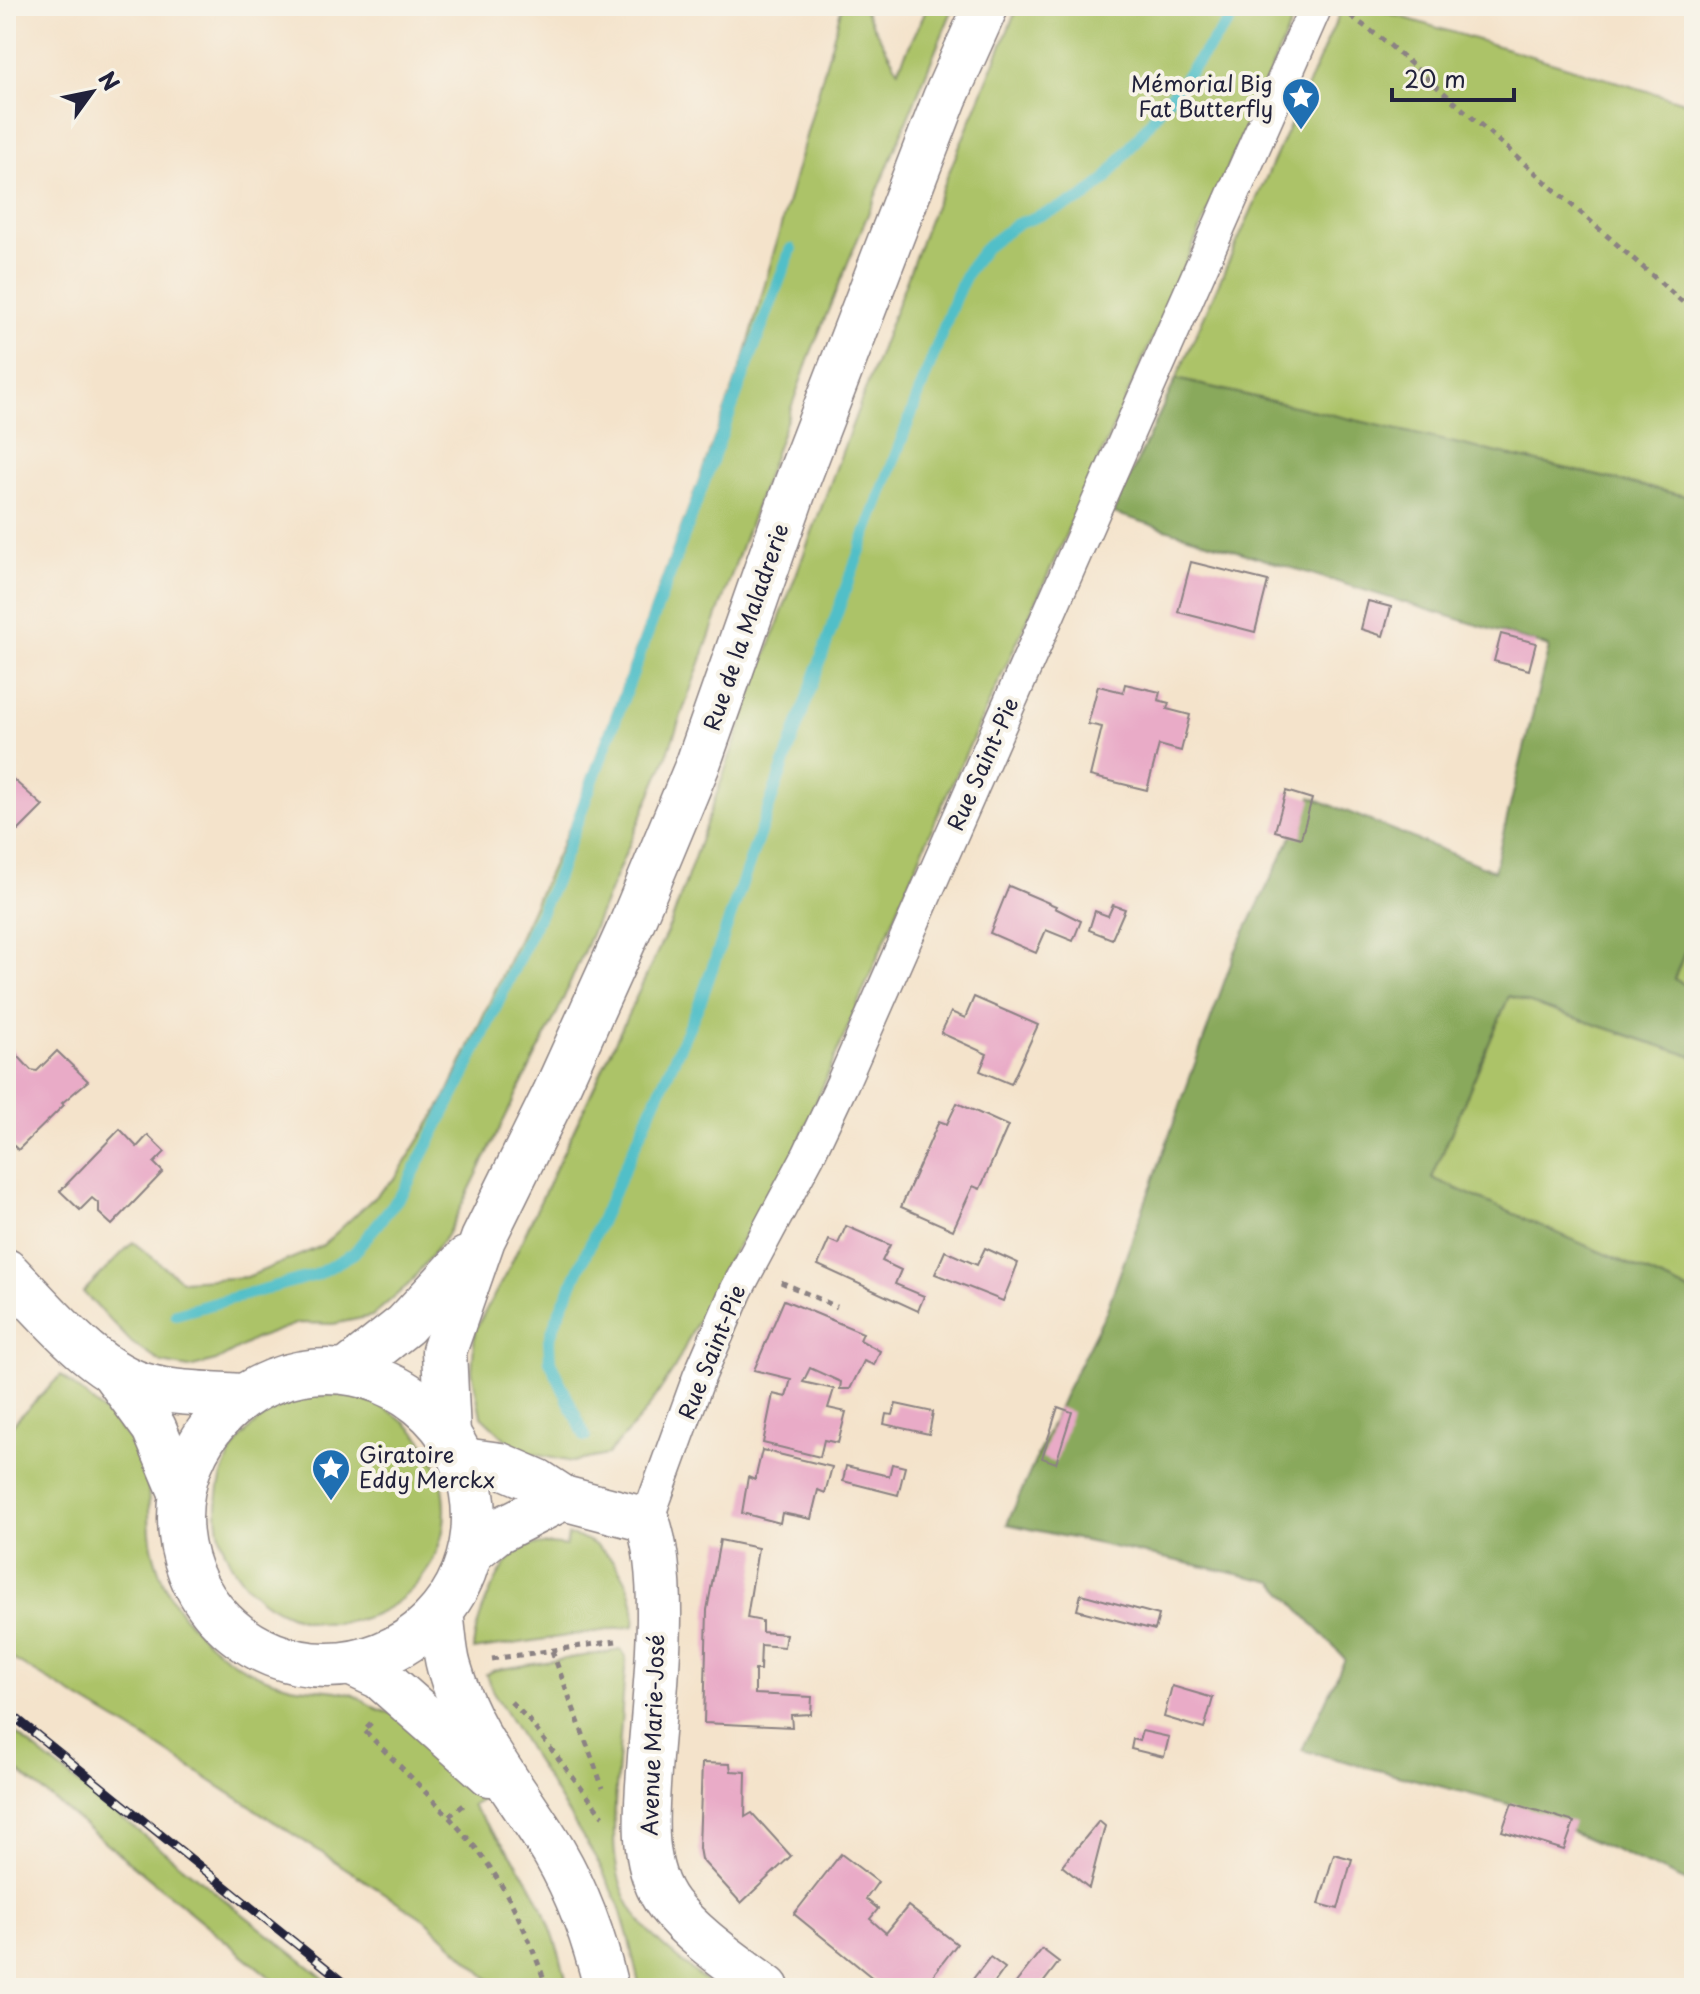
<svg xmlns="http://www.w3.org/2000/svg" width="1700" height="1994" font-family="'Playpen Sans',sans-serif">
<rect width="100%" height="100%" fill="#f7f3e8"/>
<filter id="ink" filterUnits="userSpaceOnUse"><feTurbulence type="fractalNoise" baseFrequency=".0125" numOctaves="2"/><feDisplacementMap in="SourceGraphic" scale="16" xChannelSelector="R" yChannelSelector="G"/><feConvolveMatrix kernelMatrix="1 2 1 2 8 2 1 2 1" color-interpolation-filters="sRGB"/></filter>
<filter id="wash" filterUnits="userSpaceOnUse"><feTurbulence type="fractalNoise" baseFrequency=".006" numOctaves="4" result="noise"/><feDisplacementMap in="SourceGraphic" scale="32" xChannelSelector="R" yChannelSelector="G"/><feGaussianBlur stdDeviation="1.8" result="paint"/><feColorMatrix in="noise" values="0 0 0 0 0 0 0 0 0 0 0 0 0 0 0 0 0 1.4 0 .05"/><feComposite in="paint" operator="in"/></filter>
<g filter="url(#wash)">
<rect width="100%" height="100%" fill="#f4e3cb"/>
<!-- green -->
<g fill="#acc368" stroke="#677252" stroke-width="2">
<polygon points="842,6 862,6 898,70 928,6 954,6 811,352 665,761 559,1009 447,1235 409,1284 372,1316 333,1324 298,1323 255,1339 216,1361 189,1368 162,1363 132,1343 83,1292 133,1242 182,1281 247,1277 322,1246 396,1177 446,1097 572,822 745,356"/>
<polygon points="1018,6 1299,6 1051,568 938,814 787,1171 726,1263 674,1369 645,1413 607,1455 572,1462 518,1451 481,1416 472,1371 475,1330 509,1268 671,923 766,655 929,220"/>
<polygon points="1343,6 1365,6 1694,105 1694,498 1176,379"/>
<polygon points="1694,928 1694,989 1674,980"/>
<polygon points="1509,996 1694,1057 1694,1293 1432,1178"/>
<path d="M61,1375C88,1398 119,1422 138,1452C155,1480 145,1516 152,1547C167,1617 223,1669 291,1686C310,1690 331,1688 351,1694C362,1698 371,1708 383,1711C388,1713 395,1713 401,1714L481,1800L472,1806C488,1826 505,1845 519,1866C543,1902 559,1945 568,1988H498L427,1921L145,1738L6,1655V1431Z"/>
<circle cx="331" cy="1509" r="114"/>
<path d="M568,1535C609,1540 639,1587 634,1626L473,1650C475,1622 497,1564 522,1549C535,1542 552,1544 566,1546Z"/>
<path d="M621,1650L626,1657C623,1692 621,1727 618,1762C615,1811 605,1868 634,1912C653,1943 687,1965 714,1988H640L628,1936L618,1902L597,1860L492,1690L486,1674L495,1670Z"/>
<polygon points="6,1726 336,1988 283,1988 6,1761"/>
</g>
<!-- forest -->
<polygon fill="#89a95c" stroke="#56664c" stroke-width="2" points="1176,379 1694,498 1694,928 1674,979 1694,989 1694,1057 1509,996 1432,1178 1694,1293 1694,1885 1508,1804 1302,1750 1345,1659 1274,1582 1007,1524 1066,1391 1106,1312 1235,952 1311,797 1494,871 1549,647 1113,513"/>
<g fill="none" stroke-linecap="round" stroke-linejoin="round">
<!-- stream -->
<g stroke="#51bfc8" stroke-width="12">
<polyline points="176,1314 316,1275 354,1253 404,1191 464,1075 556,879 791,249"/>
<polyline points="585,1436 550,1361 549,1340 558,1315 701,1000 848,582 955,298 969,269 985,248 1015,225 1082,199 1104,181 1241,6"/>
</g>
</g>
<g id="blocks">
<!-- building -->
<g fill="#e9abc7">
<polygon points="1191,562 1268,581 1255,632 1178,612"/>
<polygon points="1368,601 1391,607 1383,636 1361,629"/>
<polygon points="1501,634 1536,643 1529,670 1494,661"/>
<polygon points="1125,684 1160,692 1158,700 1169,703 1167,709 1190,715 1181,751 1159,745 1147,790 1090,776 1102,727 1088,724 1098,686 1123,692"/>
<polygon points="6,773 43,806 18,831 6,819 6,809 10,805 6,801"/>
<polygon points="1286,791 1312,799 1301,838 1275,831"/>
<polygon points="1009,886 1056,906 1055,908 1081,921 1073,941 1046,930 1036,953 990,933"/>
<polygon points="1113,905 1125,909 1112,939 1089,930 1095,911 1108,916"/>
<polygon points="974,997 1038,1025 1011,1084 980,1071 987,1054 941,1033 951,1012 965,1018"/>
<polygon points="6,1043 31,1070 37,1071 57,1051 88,1081 62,1103 64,1105 18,1150 6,1138"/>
<polygon points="957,1103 1008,1126 980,1189 973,1186 953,1230 901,1207 939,1121 947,1124"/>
<polygon points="120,1129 137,1147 148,1135 165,1152 154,1163 163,1172 112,1225 99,1213 99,1204 92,1198 80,1210 60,1191"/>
<polygon points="846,1226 890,1245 882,1261 901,1270 895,1284 924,1296 918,1311 818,1265 829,1240 838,1244"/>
<polygon points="985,1248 1018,1263 1003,1301 935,1274 945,1251 977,1265"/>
<polygon points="784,1300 863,1333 860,1340 880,1351 874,1365 864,1361 850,1389 840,1389 841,1382 810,1368 803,1382 834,1389 828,1408 846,1412 838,1443 824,1440 820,1457 763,1443 773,1394 786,1397 791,1379 754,1370"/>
<polygon points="896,1404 933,1412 929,1434 884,1424 886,1414 893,1415"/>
<polygon points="1058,1407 1072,1412 1056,1463 1042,1458"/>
<polygon points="762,1450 832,1467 825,1493 818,1490 811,1519 782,1513 780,1523 742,1513 748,1477 755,1480"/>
<polygon points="892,1464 905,1467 898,1495 843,1481 846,1466 889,1476"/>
<polygon points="720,1540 758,1548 747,1618 762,1621 762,1632 786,1634 784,1647 761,1645 760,1670 755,1670 755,1694 812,1697 811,1714 791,1715 792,1727 704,1723 707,1610"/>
<polygon points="1081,1594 1159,1615 1155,1630 1077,1610"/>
<polygon points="1172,1686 1213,1698 1204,1729 1164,1717"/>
<polygon points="1142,1731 1169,1737 1164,1757 1131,1749 1133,1739 1139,1741"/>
<polygon points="702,1763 730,1764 731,1771 746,1772 745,1817 752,1813 791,1856 741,1903 701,1859 699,1848"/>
<polygon points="1512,1803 1574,1822 1564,1850 1502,1831"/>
<polygon points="1099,1821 1105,1826 1089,1888 1062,1866"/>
<polygon points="841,1854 878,1882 866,1899 878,1909 870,1919 886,1933 908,1906 957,1944 923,1988 885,1988 794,1914"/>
<polygon points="1334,1854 1352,1859 1338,1909 1319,1904"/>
<polygon points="1042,1949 1059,1962 1039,1988 1012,1988"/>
<polygon points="990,1957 1005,1968 992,1986 994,1988 966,1988"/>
</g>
</g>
</g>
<g filter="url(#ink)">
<use href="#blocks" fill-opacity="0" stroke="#8b8283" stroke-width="2"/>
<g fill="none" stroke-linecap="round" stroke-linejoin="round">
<defs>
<polyline id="street" points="647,1520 699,1377 737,1289 808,1156 842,1084 1316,6"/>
<g id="secondary">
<path d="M6,1271C45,1310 94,1374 150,1387C180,1395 212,1393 243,1396"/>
<polyline points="113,1372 154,1428 181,1492"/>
<path d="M463,1460L500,1465L537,1481L563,1498L647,1520C669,1579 655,1692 650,1757C647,1805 638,1864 669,1905C695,1938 734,1963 767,1988"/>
<polyline points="471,1552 496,1532 563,1498"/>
</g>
<g id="primary">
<circle cx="327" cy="1518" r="147"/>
<polyline points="347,1371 405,1325 466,1259"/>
<polyline points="448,1434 444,1351 483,1239 554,1095 631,925 698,764 797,482 945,98 986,6"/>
<path d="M441,1613C444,1631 444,1650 449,1667C468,1736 518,1792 554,1852C579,1895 595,1940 606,1988"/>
<polyline points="352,1664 380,1677 490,1774"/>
</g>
</defs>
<!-- street casing -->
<use href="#street" stroke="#8b8283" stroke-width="35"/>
<!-- secondary casing -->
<use href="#secondary" stroke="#8b8283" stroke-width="47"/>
<!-- primary casing -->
<use href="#primary" stroke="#8b8283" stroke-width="47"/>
<!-- path -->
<g stroke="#8b8283" stroke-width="5" stroke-dasharray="6 6" stroke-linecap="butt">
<polyline points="1351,16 1386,42 1694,312"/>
<polyline points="781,1282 837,1307"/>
<polyline points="552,1651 603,1788"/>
<polyline points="492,1659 616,1641"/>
<polyline points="511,1702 527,1718 603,1816"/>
<path d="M371,1723L364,1730C403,1770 444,1808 478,1851C509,1890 531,1941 547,1988"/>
<polyline points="449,1816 464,1805"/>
</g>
<!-- street -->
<use href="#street" stroke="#fff" stroke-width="32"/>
<!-- secondary -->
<use href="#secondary" stroke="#fff" stroke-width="44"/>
<!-- primary -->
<use href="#primary" stroke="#fff" stroke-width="44"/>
<defs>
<polyline id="rail" points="6,1710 351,1988"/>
</defs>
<!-- rail casing -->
<use href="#rail" stroke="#22223b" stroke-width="9"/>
<!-- rail -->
<use href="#rail" stroke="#f7f3e8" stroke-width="6" stroke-dasharray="18" stroke-linecap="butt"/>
</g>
</g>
<!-- icons -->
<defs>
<symbol id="sight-pin" viewBox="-11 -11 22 30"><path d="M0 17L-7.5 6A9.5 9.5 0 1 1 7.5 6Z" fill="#1f6fb2" stroke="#f7f3e8"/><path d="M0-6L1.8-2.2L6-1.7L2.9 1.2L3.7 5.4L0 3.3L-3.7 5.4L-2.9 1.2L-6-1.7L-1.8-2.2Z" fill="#fff"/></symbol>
</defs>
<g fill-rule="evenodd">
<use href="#sight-pin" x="1279" y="75" width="44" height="60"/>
<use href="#sight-pin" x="309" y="1446" width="44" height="60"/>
</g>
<g text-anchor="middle" stroke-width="8" stroke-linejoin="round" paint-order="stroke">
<!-- poi labels -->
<g font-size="22" fill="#22223b" stroke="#f7f3e8" text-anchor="end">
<text x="1273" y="92">Mémorial Big<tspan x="1273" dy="25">Fat Butterfly</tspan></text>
<text x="359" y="1463" text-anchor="start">Giratoire<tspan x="359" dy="25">Eddy Merckx</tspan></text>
</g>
<!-- street labels -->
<g font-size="22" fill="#22223b" stroke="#f7f3e8">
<text transform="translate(746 627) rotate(-71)" y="8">Rue de la Maladrerie</text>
<text transform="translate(983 764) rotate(-66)" y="8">Rue Saint-Pie</text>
<text transform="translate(712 1352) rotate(-68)" y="8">Rue Saint-Pie</text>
<text transform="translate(653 1735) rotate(-88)" y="8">Avenue Marie-José</text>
</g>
</g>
<!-- margin -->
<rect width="1700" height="1994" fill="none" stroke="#f7f3e8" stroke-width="32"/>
<!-- north arrow -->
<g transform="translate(92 92) rotate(57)" stroke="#f7f3e8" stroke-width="6" paint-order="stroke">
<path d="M0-6L14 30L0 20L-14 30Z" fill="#22223b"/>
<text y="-12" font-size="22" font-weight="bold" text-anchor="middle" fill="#22223b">N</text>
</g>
<!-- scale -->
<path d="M1392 88v12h122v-12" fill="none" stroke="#22223b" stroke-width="4"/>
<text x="1404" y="88" font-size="24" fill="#22223b" stroke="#f7f3e8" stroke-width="6" paint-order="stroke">20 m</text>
</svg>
